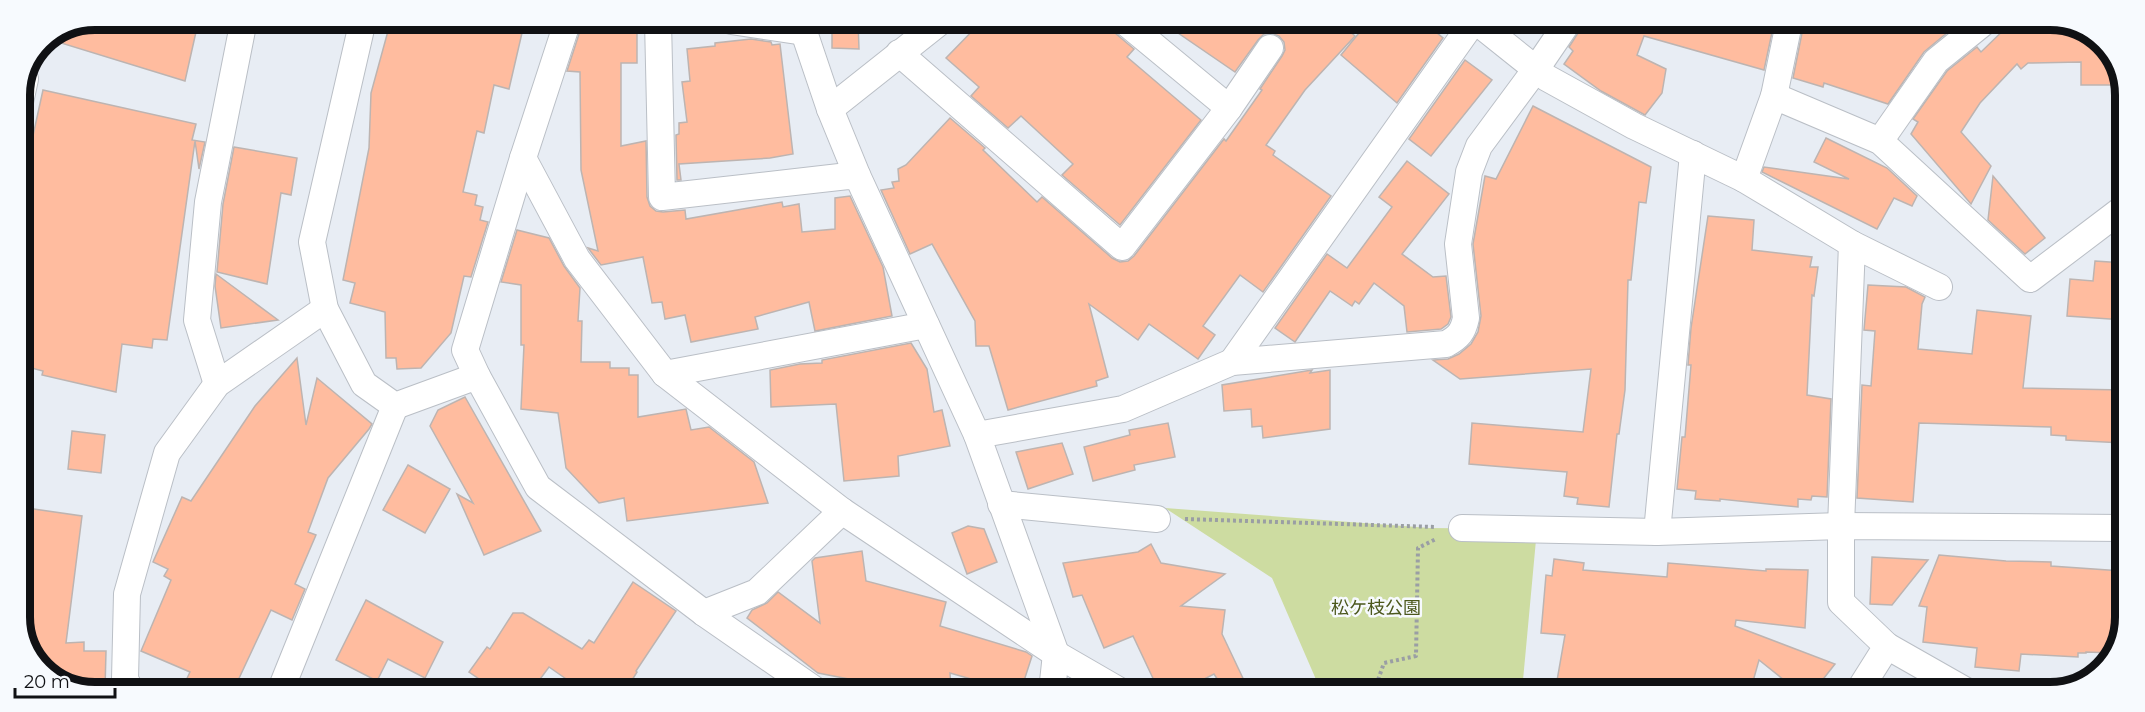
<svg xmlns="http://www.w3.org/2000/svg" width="2145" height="712" font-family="Montserrat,'Noto Sans JP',sans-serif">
<rect width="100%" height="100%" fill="#e8edf4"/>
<!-- green -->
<polygon fill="#cddca1" points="1165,508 1430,528 1537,529 1522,691 1321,691 1272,578"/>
<!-- building -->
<g fill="#ffbc9f" stroke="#bdb4b1" stroke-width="1.5">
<polygon points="95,20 182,20 198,23 185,81 48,39"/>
<polygon points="391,20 525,20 509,89 494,85 484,133 477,131 463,192 477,195 475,205 483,207 480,220 488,222 471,277 464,276 451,333 421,368 397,369 396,358 386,358 385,312 350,303 355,283 343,280 369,148 371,93"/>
<polygon points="832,21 858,21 859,49 832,48"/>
<polygon points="982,21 1110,22 1111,28 1115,33 1134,49 1127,57 1201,120 1120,225 1062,175 1073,164 1021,116 1008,128 971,96 979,87 946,58"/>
<polygon points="1162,22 1339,22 1355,36 1305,90 1266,145 1275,151 1273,155 1331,196 1263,292 1240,275 1203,326 1215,335 1198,359 1149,324 1138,340 1089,304 1108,377 1096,381 1097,386 1008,410 989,346 976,346 975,321 932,244 910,254 881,190 894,188 892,182 899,181 898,169 906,165 950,118 985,148 983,150 1037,202 1042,197 1112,258 1120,262 1128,261 1134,256 1224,139 1226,141 1262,90 1260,89 1282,56 1285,50 1284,42 1279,36 1272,33 1264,34 1258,40 1235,72"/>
<polygon points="1368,22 1424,22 1443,38 1397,103 1341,55"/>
<polygon points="1583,22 1700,23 1774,23 1764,70 1644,36 1637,55 1666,69 1662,93 1645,115 1601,91 1564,64 1573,51 1569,47 1580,30"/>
<polygon points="1804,23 1951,23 1954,27 1924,52 1888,104 1824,83 1823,87 1793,78"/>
<polygon points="2011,23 2063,23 2066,26 2078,26 2110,49 2123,85 2081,85 2081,62 2028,63 2021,69 2017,64 1980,103 1961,132 1991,166 1971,204 1911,134 1918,122 1913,119 1947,71 1977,47 1981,52"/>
<polygon points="604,29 637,30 637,63 621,63 621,146 646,141 647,197 650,206 656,211 663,212 685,210 686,219 782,202 783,207 799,204 802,232 835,229 835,198 850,196 883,267 892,316 815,331 809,302 755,317 758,329 691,342 685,315 665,319 662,302 652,303 643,257 601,265 588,248 598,251 581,170 580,72 567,71 580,31 604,32"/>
<polygon points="751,39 771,42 772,45 780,44 793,154 770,158 679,164 681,180 677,180 676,135 679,134 679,123 687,122 682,82 690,81 687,49 715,46 715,43"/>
<polygon points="1465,60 1492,80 1431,156 1409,139"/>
<polygon points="43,90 196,124 192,140 205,142 199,169 195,141 167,340 153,339 152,348 122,344 116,392 42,375 43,371 20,365 20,186 25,172"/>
<polygon points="1533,106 1651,167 1646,203 1639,202 1631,280 1628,280 1625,390 1619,434 1617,434 1609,507 1577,504 1578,498 1564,496 1567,472 1469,464 1472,423 1583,432 1591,369 1460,379 1433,360 1448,359 1459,354 1471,344 1478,332 1481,316 1473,244 1485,176 1496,179"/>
<polygon points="1826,138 1887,168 1917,196 1912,206 1894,198 1877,229 1762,172 1764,167 1849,179 1814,162"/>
<polygon points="234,147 297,158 291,195 281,193 267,284 217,272 223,204"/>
<polygon points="1407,161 1449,194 1402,254 1433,277 1446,276 1451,317 1448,324 1441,329 1407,332 1404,306 1374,283 1359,304 1355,301 1352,306 1330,291 1295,342 1275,328 1327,254 1347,268 1392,207 1379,197"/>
<polygon points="1993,176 2045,238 2025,254 1988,220"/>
<polygon points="1708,216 1754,220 1752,250 1812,257 1810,267 1818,267 1814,296 1812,295 1807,395 1831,399 1827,497 1812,496 1811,500 1798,499 1798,507 1720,499 1720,501 1695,499 1696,491 1677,489 1682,437 1685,437 1691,365 1688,365 1691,328"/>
<polygon points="517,230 549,238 564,266 580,288 578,321 582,321 581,362 610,362 610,368 629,368 629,375 638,375 638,417 686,409 691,430 709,427 754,462 768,503 627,521 624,498 599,503 566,468 558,413 521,409 524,345 521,345 521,285 501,282"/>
<polygon points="2095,261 2124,263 2124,320 2067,316 2070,279 2093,281"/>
<polygon points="216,274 278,320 221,328 215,286"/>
<polygon points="1868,285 1906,287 1925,297 1922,304 1918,349 1972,354 1977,310 2031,316 2023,388 2123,390 2123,443 2066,440 2066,436 2051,435 2051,427 1919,423 1913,502 1857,498 1862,385 1871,386 1875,331 1864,330"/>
<polygon points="911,343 927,369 934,412 942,410 950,446 898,456 899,476 844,481 836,404 771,407 770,370 800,364 822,363 822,360"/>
<polygon points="297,358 306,425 317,378 372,424 369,429 328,478 308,532 316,535 295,584 305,589 292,620 271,610 234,689 182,689 190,672 141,651 171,580 164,576 168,569 153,562 182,497 191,501 255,406"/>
<polygon points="1312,370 1310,373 1330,370 1330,429 1263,438 1262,426 1252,427 1251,409 1224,411 1222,385"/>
<polygon points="465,397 541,531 484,555 457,494 473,503 430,426 438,410"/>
<polygon points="1168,423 1175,457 1134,465 1135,470 1093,481 1084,447 1130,435 1129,430"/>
<polygon points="72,431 105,435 101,473 68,469"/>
<polygon points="1062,443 1073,474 1028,489 1016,452"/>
<polygon points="408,465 450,489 425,533 383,510"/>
<polygon points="20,507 82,516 66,643 84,642 84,651 106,651 105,689 71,689 35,663 20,622"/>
<polygon points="968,526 984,529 997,562 967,574 952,533"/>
<polygon points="1151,544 1161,563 1225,574 1181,606 1225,610 1222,634 1249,691 1225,691 1214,674 1181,691 1159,691 1133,636 1104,648 1082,595 1073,597 1063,563 1138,552"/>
<polygon points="862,551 866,581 946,602 940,626 1026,652 1032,656 1021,690 1010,690 950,673 951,690 905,690 818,673 747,618 752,610 767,603 778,592 820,623 812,561 815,558"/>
<polygon points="1939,555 2006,561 2051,562 2051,566 2122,571 2122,641 2113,653 2086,652 2086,653 2078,653 2078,657 2021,654 2019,671 1975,667 1977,648 1923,642 1927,607 1919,606"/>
<polygon points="1872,557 1928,560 1892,605 1870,604"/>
<polygon points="1554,559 1584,563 1583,570 1667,577 1668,563 1766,571 1766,569 1808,570 1805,628 1736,620 1735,626 1835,664 1813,692 1799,692 1759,660 1750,692 1700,692 1702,684 1614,692 1555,692 1565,635 1541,633 1546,575 1552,576"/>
<polygon points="633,582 676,611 636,671 637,672 626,690 582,690 549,667 532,690 494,689 469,672 487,647 490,649 513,613 523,613 582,649 589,640 594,643"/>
<polygon points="366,600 443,642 425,678 388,659 377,681 336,660"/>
</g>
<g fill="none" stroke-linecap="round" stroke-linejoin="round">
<defs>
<g id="street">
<polyline points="363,20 312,242 325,309 364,384 395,406 477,376 538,487 704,613 815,690"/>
<polyline points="568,20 523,158 577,259 665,374 842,511 1056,654 1120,691"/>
<polyline points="658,21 662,197 857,175 977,435"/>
<polyline points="731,21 804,32 804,21"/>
<polyline points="1477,22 1547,78 1634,126 1744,179 1774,96 1880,141 2030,279 2125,207"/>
<polyline points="804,32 830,109 857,175"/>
<polyline points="899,53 1122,247 1229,108 1125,22"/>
<polyline points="1774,96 1789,23"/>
<polyline points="20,102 25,79"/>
<polyline points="1229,108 1270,48"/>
<polyline points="830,109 941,21"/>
<polyline points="1880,141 1936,61 1983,23"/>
<polyline points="1744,179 1852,244"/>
<polyline points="1232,362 1473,22"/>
<polyline points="665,374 926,325"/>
<polyline points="477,376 465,350 523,158"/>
<polyline points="217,384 197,320 208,202 244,20"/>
<polyline points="1001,504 1157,519"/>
<polyline points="1462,528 1657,532 1841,526 2122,528"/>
<polyline points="1657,532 1693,154"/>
<polyline points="704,613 757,592 842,511"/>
<polyline points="1887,646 1968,692"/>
<polyline points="130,689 125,679 127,594 167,453 217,384 325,309"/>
<polyline points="281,689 395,406"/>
<path d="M1052,691L1056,654L977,435L1123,409L1232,362L1446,344C1459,337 1463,332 1466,318L1458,244L1469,172L1479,146L1536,69L1568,22"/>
<polyline points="1858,692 1887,646 1841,602 1841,526 1852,244 1939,287"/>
</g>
</defs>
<!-- street casing -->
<use href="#street" stroke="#babfc6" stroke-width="28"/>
<!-- path -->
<g stroke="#9a9ea4" stroke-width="4" stroke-dasharray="3 3" stroke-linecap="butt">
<polyline points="1185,519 1435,527"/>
<polyline points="1374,691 1384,663 1416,656 1418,548 1436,539"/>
</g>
<!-- street -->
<use href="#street" stroke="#fff" stroke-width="26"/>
</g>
<g text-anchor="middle" stroke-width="5" stroke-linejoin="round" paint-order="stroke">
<!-- park labels -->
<g font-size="18" fill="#4c581d" stroke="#f7fafe">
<text x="1376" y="614">松ケ枝公園</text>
</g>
</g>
<!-- crop -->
<path d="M0 0H2145V712H0ZM95 30H2050A65 65 0 0 1 2115 95V617A65 65 0 0 1 2050 682H95A65 65 0 0 1 30 617V95A65 65 0 0 1 95 30Z" fill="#f7fafe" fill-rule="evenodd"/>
<path fill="none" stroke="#101114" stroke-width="8" d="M95 30H2050A65 65 0 0 1 2115 95V617A65 65 0 0 1 2050 682H95A65 65 0 0 1 30 617V95A65 65 0 0 1 95 30Z"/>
<!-- scale -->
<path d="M15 688v9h100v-9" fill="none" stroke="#101114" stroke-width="3"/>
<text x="24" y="688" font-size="18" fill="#101114" stroke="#f7fafe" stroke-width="4.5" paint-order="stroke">20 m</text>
</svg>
